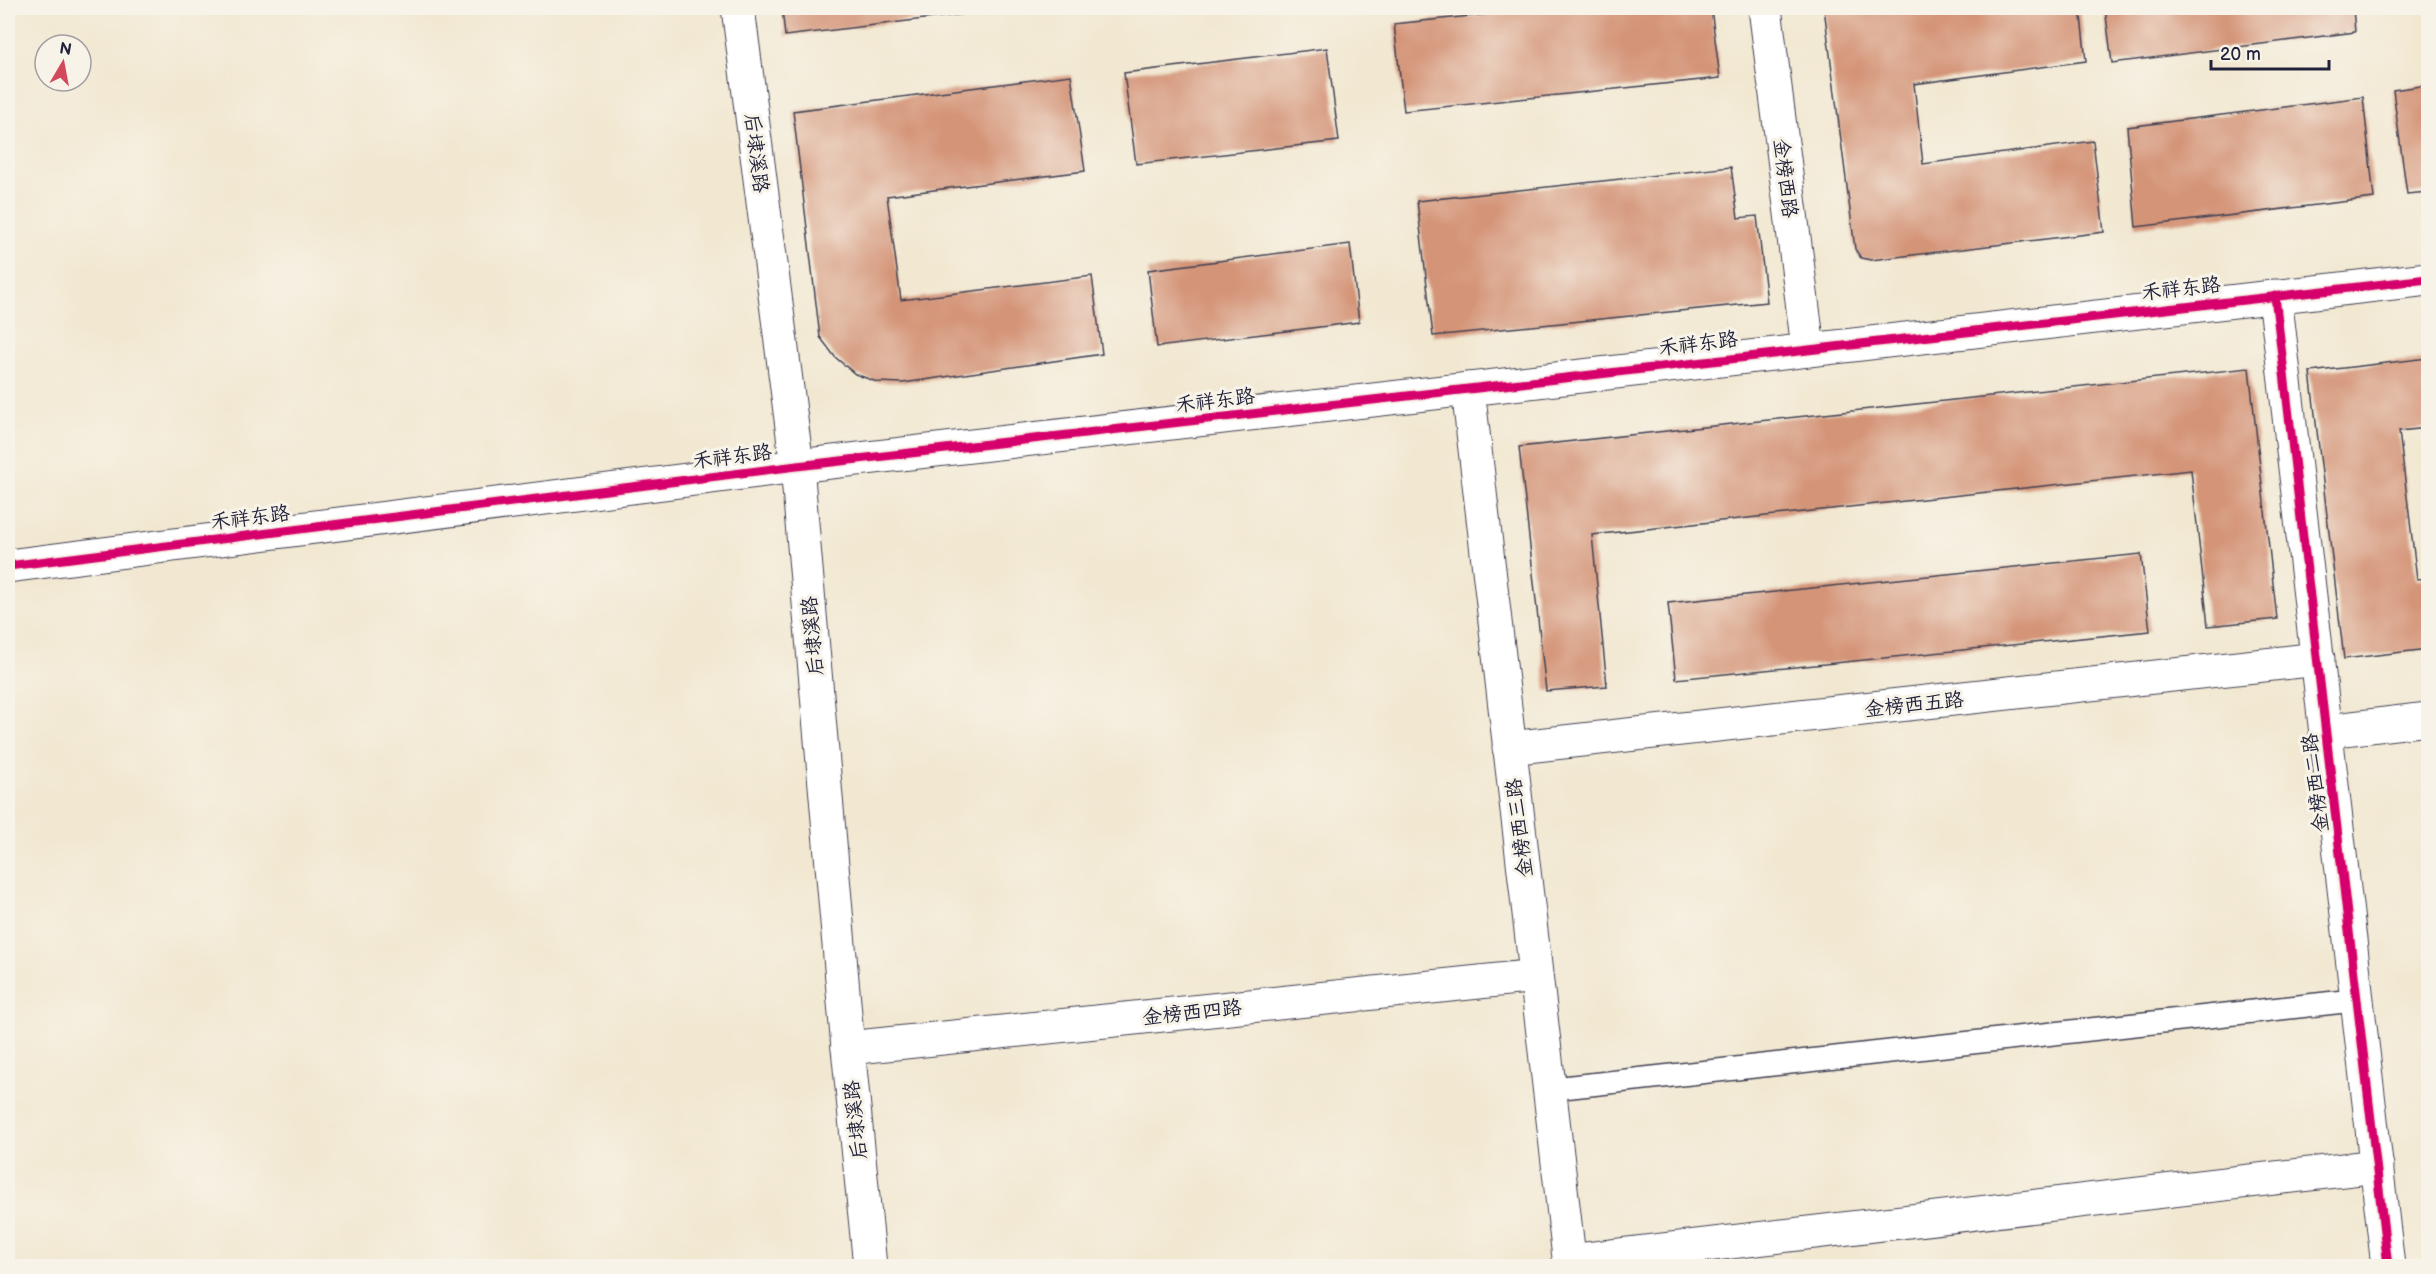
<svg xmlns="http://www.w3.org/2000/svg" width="2436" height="1274" font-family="'Balsamiq Sans','LXGW WenKai TC',sans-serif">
<rect width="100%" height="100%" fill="#f7f3e8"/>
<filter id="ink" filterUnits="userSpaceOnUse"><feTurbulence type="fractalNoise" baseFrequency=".0167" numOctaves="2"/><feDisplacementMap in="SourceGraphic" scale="12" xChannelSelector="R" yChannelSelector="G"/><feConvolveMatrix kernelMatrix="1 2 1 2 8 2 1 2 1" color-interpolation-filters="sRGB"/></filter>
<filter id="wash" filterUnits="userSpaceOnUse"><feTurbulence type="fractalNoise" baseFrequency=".008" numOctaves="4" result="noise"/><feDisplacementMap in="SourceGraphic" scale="24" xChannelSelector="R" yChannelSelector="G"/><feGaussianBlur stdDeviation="1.35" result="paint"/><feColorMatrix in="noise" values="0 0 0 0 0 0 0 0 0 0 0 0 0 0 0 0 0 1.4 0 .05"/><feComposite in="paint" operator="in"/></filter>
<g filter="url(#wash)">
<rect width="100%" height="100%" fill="#f2e8d2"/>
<g id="blocks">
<!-- building -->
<g fill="#d49478">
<polygon points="782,8 1006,8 1006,9 785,36"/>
<polygon points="1548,8 1711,8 1720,78 1404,111 1394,24"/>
<polygon points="1824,8 2080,8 2086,61 1914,84 1923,164 2093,141 2104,232 1871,260 1861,258 1855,249"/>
<polygon points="2105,8 2353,8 2355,32 2112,63"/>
<polygon points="1327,48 1339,141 1136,164 1124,73"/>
<polygon points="1071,75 1085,171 887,196 901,300 1092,276 1102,354 903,383 877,382 855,374 835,357 820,337 793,111"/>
<polygon points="2428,85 2428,192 2407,194 2393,90"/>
<polygon points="2363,97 2374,198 2136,227 2127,127"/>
<polygon points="1731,167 1738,218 1757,216 1767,302 1433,336 1417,201"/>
<polygon points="1350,244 1359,322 1157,347 1148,270"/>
<polygon points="2428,358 2428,428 2399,431 2417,579 2428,578 2428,649 2344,659 2310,372"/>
<polygon points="2249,368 2277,619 2208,626 2191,470 1592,535 1607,686 1546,691 1519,447"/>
<polygon points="2141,554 2150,631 1676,679 1668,603"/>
</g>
</g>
</g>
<g filter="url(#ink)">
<use href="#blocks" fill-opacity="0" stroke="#414052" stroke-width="1.5"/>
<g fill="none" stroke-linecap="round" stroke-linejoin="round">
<defs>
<polyline id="service" points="1549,1089 2358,1000"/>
<g id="minor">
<polyline points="1765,8 1808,348"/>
<polyline points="2275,296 2388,1266"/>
<polyline points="2327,731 2428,719"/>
<polyline points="1509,748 2318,659"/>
<polyline points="848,1048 1536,976"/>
<polyline points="1569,1261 2377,1166"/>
</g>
<g id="tertiary">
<polyline points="1468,389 1570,1266"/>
<polyline points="8,566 797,466 2428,279"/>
</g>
<polyline id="secondary" points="738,8 797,466 848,1048 870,1266"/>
</defs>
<!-- service casing -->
<use href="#service" stroke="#414052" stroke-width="25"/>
<!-- minor casing -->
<use href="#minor" stroke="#414052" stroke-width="35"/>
<!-- tertiary casing -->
<use href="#tertiary" stroke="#414052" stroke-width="35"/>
<!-- secondary casing -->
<use href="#secondary" stroke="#414052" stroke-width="35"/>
<!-- service -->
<use href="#service" stroke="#fff" stroke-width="22"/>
<!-- minor -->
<use href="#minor" stroke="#fff" stroke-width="33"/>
<!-- tertiary -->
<use href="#tertiary" stroke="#fff" stroke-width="33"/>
<!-- secondary -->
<use href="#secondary" stroke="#fff" stroke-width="33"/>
<defs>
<g id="cycleway">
<polyline points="2275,296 2388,1266"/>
<polyline points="8,566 797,466 2428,279"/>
</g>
</defs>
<!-- cycleway casing -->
<use href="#cycleway" stroke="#f7f3e8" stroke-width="13"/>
<!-- cycleway -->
<use href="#cycleway" stroke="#d6006c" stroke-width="9"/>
</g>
</g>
<g text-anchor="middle" stroke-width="6" stroke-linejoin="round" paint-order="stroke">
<!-- street labels -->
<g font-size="20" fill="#22223b" stroke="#f7f3e8">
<text transform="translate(757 153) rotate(83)" y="7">后埭溪路</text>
<text transform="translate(1786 178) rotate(83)" y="7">金榜西路</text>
<text transform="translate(2181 288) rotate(-6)" y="7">禾祥东路</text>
<text transform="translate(1698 343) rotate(-7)" y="7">禾祥东路</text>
<text transform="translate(1215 400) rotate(-7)" y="7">禾祥东路</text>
<text transform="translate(732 456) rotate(-7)" y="7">禾祥东路</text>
<text transform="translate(250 517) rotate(-7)" y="7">禾祥东路</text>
<text transform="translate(812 636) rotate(-95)" y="7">后埭溪路</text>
<text transform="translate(1914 704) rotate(-6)" y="7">金榜西五路</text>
<text transform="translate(2315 783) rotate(-97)" y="7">金榜西二路</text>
<text transform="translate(1519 828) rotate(-97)" y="7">金榜西三路</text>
<text transform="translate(1192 1012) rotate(-6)" y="7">金榜西四路</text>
<text transform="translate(855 1120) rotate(-96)" y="7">后埭溪路</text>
</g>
</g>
<!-- margin -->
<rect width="2436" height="1274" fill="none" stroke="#f7f3e8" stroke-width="30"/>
<!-- north arrow -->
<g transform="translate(63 63) rotate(10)"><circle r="28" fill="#f7f3e8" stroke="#a29fa3" stroke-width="1.5"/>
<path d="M0-4.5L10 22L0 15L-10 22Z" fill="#d1495b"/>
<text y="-9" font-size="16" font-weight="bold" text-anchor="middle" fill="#22223b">N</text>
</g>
<!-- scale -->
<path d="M2211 60v9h118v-9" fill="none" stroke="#22223b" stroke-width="3"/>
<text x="2220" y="60" font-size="18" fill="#22223b" stroke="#f7f3e8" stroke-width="4.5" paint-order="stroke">20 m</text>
</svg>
